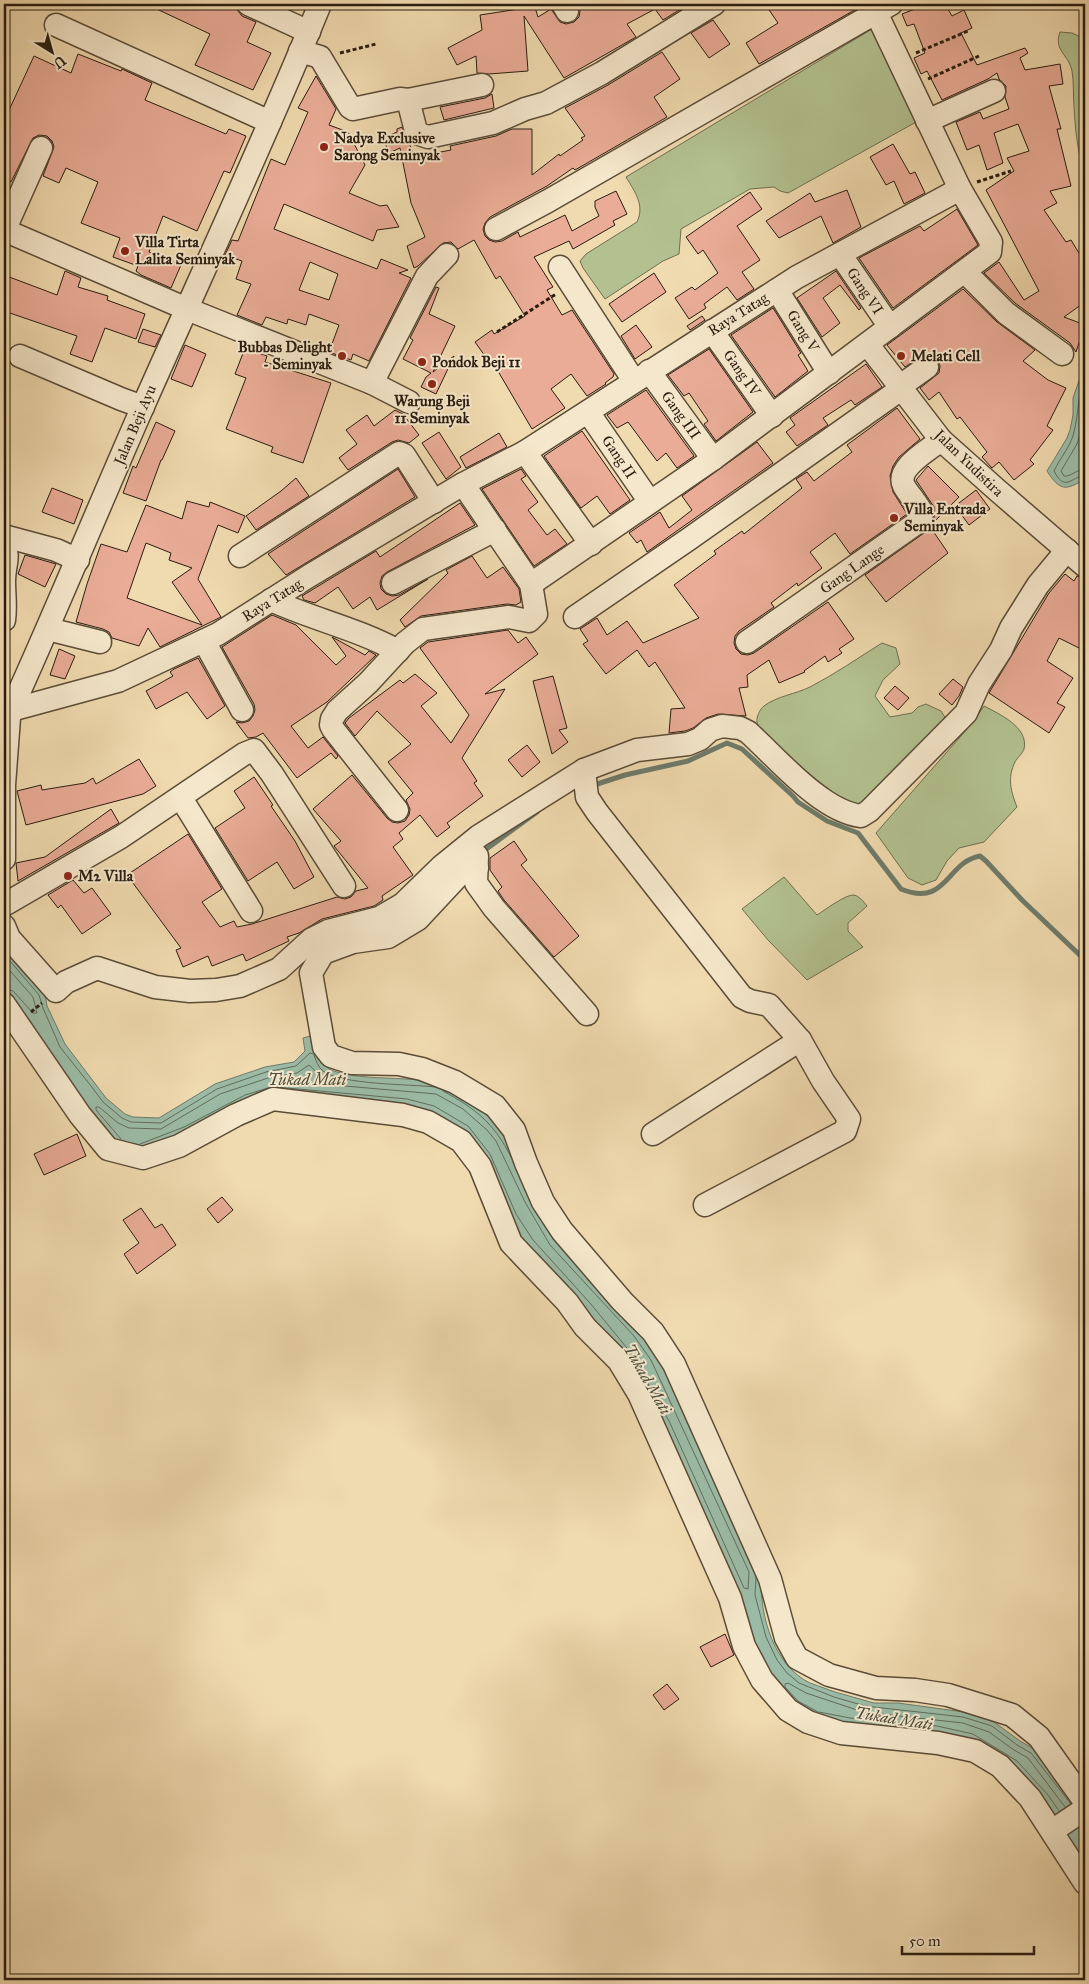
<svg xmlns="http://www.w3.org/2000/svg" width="1089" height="1984" font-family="'IM FELL Great Primer',serif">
<rect width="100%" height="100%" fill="#f0daaf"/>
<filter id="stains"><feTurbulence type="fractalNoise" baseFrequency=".004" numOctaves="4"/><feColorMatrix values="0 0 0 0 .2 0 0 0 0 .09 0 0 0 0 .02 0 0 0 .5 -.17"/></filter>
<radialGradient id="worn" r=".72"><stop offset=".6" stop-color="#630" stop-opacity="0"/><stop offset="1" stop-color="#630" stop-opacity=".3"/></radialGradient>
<!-- green -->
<g fill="#b3c190" stroke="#6e6e50">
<path d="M872,29L918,121L788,193L780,191L774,187L750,189L681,229L679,254L663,261L605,299L583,268L580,261L586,254L637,222C645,205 635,192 626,177Z"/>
<path d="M1060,32L1072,33L1085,39V176C1078,155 1075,129 1074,106C1073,94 1074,83 1072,71C1069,55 1053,50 1060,32Z"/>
<path d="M882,643L896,648L900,664L883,680L875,696L890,717L912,713L918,707L926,704L941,711L948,722L876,796L854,808C837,795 760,739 757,723C756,717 760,709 764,706C777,696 796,694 810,687C835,674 858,658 882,643Z"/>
<path d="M984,706C999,714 1029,727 1024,749C1023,753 1017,758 1015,762C1007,778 1011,792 1017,807L984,842L959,848L947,861L936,880L922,885L908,878L876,833L974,721Z"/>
<path d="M784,877L817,915C825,910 846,894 854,895C859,896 864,902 867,906L848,923V931L863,947L807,980L768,940L742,909Z"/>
</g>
<!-- water -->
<g fill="#9bbba6" stroke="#6d7b6a">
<path d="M1085,355V479C1065,491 1060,491 1047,471L1067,438L1070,430L1073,415V398L1081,375Z"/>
<path d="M4,946L45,994L47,1006L65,1044L106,1098L125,1114L133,1117L159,1118L215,1084L265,1067L294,1062L305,1051L303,1038L317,1034C319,1043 318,1057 323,1064C338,1083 414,1075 439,1083C459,1089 480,1108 495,1122L661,1354L761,1578C760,1615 773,1665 810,1683L835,1692L874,1703H898L971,1713L994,1722L1020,1741L1034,1749L1085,1815V1874L1010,1770L815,1723L773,1690L660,1428L524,1247L459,1133L283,1098L142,1156L117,1150L4,997Z"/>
</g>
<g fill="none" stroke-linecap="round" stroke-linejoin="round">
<!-- shore -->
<g stroke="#626c5b" stroke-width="1">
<path d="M1085,378C1077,397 1079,412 1074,432C1071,446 1060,458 1054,471C1065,492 1070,478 1085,475"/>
<path d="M1085,394L1080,434L1077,444L1061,471L1064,476C1071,477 1077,469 1085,469"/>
<polyline points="4,954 39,995 43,1008 60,1047 91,1086 103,1102 122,1118 131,1122 161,1123 217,1089 266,1072 296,1066 310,1053 314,1054"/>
<polyline points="4,964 33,997 37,1013 33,1013 13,991 4,988"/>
<path d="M314,1055C316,1061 318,1067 323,1071C342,1085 409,1084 435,1087"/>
<path d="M443,1091C476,1109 494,1123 511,1157"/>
<polyline points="121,1139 96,1110 96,1107 99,1107 118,1123 129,1128 161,1129 220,1094 268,1078 297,1073 309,1065 323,1078 345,1086 436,1094 463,1109 487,1130 496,1141 525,1202 550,1245 634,1336 651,1360 749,1572 748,1589 744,1588 670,1423 631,1353 590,1303 533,1240 516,1214 490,1154 468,1126 434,1106 407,1099 276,1087"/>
<polyline points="140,1144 184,1127 245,1095 268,1088"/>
<polyline points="756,1577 755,1595 766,1637 777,1660 787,1673 799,1683 834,1697 865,1706 963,1717 992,1726 1017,1745 1031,1753 1071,1804"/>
<polyline points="818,1712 798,1701 785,1687 785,1684 788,1683 806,1693 863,1712 963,1723 989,1732 1014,1750 1028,1758 1065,1807"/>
<polyline points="819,1712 850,1718 937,1726 973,1734 1017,1761 1048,1795 1059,1811"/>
</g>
<!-- stream -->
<g stroke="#6d7b6a" stroke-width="5">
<path d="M591,786L625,775L688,761L727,743L742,749L793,796L798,802L827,821L858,833L901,889C947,908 946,862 980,856L986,861L1022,900L1085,960"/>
<polyline points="481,853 537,812"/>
</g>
</g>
<!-- building -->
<g fill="#eaac97" stroke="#291c10" fill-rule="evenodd">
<polygon points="146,4 229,4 235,7 242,16 256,22 247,42 271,53 253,90 195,65 210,34"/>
<polygon points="516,4 534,4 538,17 551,9 560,22 566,24 574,22 579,17 580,11 578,4 689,4 663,20 655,9 627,24 636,37 564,78 524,16 528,71 489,74 477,73 476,56 457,65 448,48 482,30 480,15 519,9"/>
<polygon points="765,4 807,4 812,10 822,4 859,4 860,7 759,64 746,43 778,23"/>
<polygon points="928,4 945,4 952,16 964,10 972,28 961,33 977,65 1025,48 1028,53 1020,58 1025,70 1060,64 1063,84 1049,86 1061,129 1057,129 1071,186 1050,191 1057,203 1044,210 1066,242 1071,240 1085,263 1085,302 1064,317 1085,325 1076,352 1070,343 1015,303 984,273 999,262 1024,300 1039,291 986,190 1014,171 1007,158 1029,151 1018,124 994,133 1003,163 987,170 979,145 967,150 956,122 980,112 983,119 1009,109 1005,97 1006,86 999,79 997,73 988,79 942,100 927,71 921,74 914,58 925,53 914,24 907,26 902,14"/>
<polygon points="713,20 730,44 709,58 691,33"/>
<polygon points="662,52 680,79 654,97 667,117 575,170 573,168 547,186 490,217 485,223 483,229 485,236 489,240 495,242 502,241 518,232 520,237 565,215 572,231 599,216 595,207 595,201 616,191 627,214 613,221 615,225 573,249 569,241 534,257 553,287 547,290 562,315 572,310 614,374 613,377 605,383 606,384 587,396 571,374 551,389 565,408 532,429 492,361 490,363 475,342 492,330 494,334 525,316 500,276 496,279 474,240 458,249 451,242 443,243 418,266 414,268 407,246 425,237 411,203 400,148 389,153 383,138 397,132 397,129 402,127 415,157 451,150 450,146 496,136 512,129 532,129 532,175 559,154 560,156 583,140 581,138 585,136 565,108 608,85"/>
<polygon points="78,54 121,71 122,69 152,83 145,100 226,134 229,129 246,136 230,173 224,171 197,231 163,216 149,252 181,265 171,288 141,275 136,271 138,266 113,257 120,238 81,223 98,182 66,168 59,183 43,176 54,147 52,141 47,136 39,135 33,138 11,182 4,179 4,155 8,146 4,144 4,121 34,56 71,73"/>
<path d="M316,76L336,109L329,125L348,132L365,165L349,193L380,206L387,205L399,227L377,230L373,241L284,204L274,229L377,269L381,259L408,270L399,273L411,278L369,361L353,354L351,360L329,352L339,325L309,314L306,325L288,319L287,324L266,317L262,325L237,315L251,284L236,279L242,261L225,255L232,240L238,241L271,159L285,165L308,112L298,108ZM310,262L338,274L329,300L299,290Z"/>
<polygon points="492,94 494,108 444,120 440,107 485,98"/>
<polygon points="893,144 910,174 915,172 925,193 904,204 894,181 886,185 870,157"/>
<polygon points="847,190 861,227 833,243 821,216 779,238 766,221 810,193 815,202"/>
<polygon points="750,192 762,209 737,226 760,260 742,272 754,289 737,300 727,287 704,304 706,308 689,319 675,298 692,287 695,290 718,273 703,250 698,254 686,237"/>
<polygon points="957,209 978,245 893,308 859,258 920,226 924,231"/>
<polygon points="65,271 81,278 78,287 108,296 107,300 145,314 136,339 105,328 92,362 70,354 77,336 4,311 4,275 57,295"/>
<polygon points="836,271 861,308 859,310 840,285 823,298 840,323 822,337 797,298"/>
<polygon points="654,273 666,292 622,322 609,304"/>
<polygon points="436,287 439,288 429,314 455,326 433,372 454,356 436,394 421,387 426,377 431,373 403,359 413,340 410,338"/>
<polygon points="963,289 997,322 1035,350 1023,361 1048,380 1066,388 1047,426 1053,430 1030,460 1034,464 1014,480 999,462 992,468 982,457 987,452 960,417 957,419 939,392 929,400 920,388 939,373 940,366 937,359 932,355 925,354 905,367 887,345"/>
<polygon points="773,308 801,353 798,355 808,371 775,397 731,335"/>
<polygon points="702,316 705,320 690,330 687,326"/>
<polygon points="636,325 652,347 635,359 621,336"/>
<polygon points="143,329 161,335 155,347 138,342"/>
<polygon points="185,345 206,354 192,387 171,379"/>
<polygon points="245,348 267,356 265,362 331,383 303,463 271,452 273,447 226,429 246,378 235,374"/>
<polygon points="709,349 753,412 716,441 704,424 708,421 689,393 684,396 668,375"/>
<polygon points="866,364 882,387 855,405 851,400 823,418 828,425 797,446 786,432 795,425 790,418"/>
<polygon points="646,390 694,456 677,468 666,453 657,461 628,422 617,428 607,415"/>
<polygon points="897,408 920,439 899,457 893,466 890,476 893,492 907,514 850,554 835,533 810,552 822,568 798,586 797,583 771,603 774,607 739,631 735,636 734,643 736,649 741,654 748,655 754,653 828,602 854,639 839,649 842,653 828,662 825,656 804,671 805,672 779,683 769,660 747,675 748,687 739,688 746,716 718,714 706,718 693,728 685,731 669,733 671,709 685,708 655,662 649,667 637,650 606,674 583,644 588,641 580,629 597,618 607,635 627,621 643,643 699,618 674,585 716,554 714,551 742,531 744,534 802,488 796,479 807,472 814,481 852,452 847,445"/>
<polygon points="395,410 403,414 419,435 409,443 398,440 392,442 348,470 339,458 357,444 346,430 367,415 374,426"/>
<polygon points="156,422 175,431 162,460 161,460 146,501 123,493 133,466 136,468"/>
<polygon points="582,431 630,500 610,514 597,496 581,508 544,456"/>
<polygon points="439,432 461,467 446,479 422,443"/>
<polygon points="499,433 507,447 466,468 460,457"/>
<polygon points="757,442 773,463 647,552 641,540 637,543 629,533 660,512 669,528 692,510 682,496"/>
<polygon points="928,466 959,497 934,522 934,507 916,480"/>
<polygon points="398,469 415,497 286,575 268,554"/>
<polygon points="521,469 526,476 521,479 538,502 528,510 547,535 555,529 567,544 534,566 482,489"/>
<polygon points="296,478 309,496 256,530 246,516 281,491"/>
<polygon points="52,488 83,500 74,524 42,512"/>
<polygon points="976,490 990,509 969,525 955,506"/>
<path d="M187,501L209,507L210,502L245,516L238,533L218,525L198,579L221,617L160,647L148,628L139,646L112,638L109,632L103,629L76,622L87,584L101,544L127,552L146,505L182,519ZM146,543L171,553L169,560L192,568L172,582L202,625L127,598Z"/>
<polygon points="460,503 475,525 387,572 382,576 380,583 381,589 386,594 392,596 399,595 428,579 377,610 370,597 353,609 338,587 315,603 304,600 302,596 376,551 380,557"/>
<polygon points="931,528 948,553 886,602 865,575"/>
<polygon points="25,555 56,564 45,587 18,574"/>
<polygon points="472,556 487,578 503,567 519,589 521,602 516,605 507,604 421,616 405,627 400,620 448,573 446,570"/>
<polygon points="1065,574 1074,581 1077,576 1085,579 1085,647 1081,644 1079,648 1059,638 1047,661 1073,678 1057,703 1065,707 1049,733 989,693 1049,593"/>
<polygon points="272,615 296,625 336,665 346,656 332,637 365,655 369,651 376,655 327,702 291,726 308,748 323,737 338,756 336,759 331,753 297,778 263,733 256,737 248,738 236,722 242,723 249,721 253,716 255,710 254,704 222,647"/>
<polygon points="508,630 518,643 526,637 538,654 485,694 505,689 462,758 477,781 474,783 483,796 447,823 450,827 437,837 420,815 399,833 403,839 393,847 413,875 382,896 383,900 374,906 322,919 299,933 287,937 289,941 246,961 243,954 212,966 208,956 183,967 176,950 181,948 127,875 188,834 222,889 202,902 220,927 234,921 237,927 252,924 337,897 345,899 351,897 356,891 368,888 334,846 341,841 313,809 352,775 387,818 392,822 398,823 405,821 409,815 410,809 406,800 413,793 388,762 411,744 377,711 355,736 345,723 349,718 400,680 403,683 415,674 437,693 421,706 451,743 469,715 420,648 428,642"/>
<polygon points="59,649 75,656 65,679 50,675"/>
<polygon points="198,658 225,706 207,719 187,692 156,709 146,691 173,676 170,672 174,669"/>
<polygon points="553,676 567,728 559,730 568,742 552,754 533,681"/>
<polygon points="953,679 963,687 959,696 952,705 939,694"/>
<polygon points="895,686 909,698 898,710 884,698"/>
<polygon points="527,745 540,762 522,777 508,760"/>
<polygon points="139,759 156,786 143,794 26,825 17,791 41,785 42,790 85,783 93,778 96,784"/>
<polygon points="254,777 273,805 271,806 295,841 314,877 294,889 277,862 248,881 215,828 245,808 234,791"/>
<polygon points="111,809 119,823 18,881 16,863 45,857"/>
<polygon points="514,841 527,860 521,865 579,936 554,957 504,900 498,891 502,887 490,870 490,858"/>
<polygon points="73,880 84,893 92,888 111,914 82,934 61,905 58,908 48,895"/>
<polygon points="77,1134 86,1156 44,1175 34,1154"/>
<polygon points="222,1197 233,1210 218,1223 207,1209"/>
<polygon points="141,1208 155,1228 162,1224 176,1245 137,1274 124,1254 139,1243 123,1220"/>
<polygon points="725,1634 734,1655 711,1667 700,1647"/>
<polygon points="667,1684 679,1699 664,1710 653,1695"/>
</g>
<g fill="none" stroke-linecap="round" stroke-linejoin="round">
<defs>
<g id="minor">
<polyline points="248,4 309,32"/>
<polyline points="563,4 567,11"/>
<polyline points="56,25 270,122"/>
<polyline points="300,51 320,57 350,107 353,109 400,99 408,100 416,131 419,134 428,137 493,123 525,109 546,103 602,73 714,4"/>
<polyline points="408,100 482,85"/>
<polyline points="927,121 994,91"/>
<polyline points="496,229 548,201 891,4"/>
<polyline points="4,230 187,309 372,383 409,402"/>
<polyline points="4,231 41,148"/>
<polyline points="840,254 890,327"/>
<polyline points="560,267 634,381"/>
<polyline points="965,272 1006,313 1062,354"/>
<polyline points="777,290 829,373"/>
<polyline points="712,331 772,416"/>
<polyline points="868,345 941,440 997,490 1085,566"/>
<polyline points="20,356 121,399 143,407"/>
<polyline points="649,371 713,459"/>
<polyline points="372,383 427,276 447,255"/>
<polyline points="899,387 927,367"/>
<polyline points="588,412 650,502"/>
<polyline points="525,452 591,544"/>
<polyline points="4,536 56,550 78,560"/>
<path d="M4,542C10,560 4,564 4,581C4,595 6,607 4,620"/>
<polyline points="240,556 399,453 404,455 434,502"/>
<polyline points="393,583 495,530"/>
<polyline points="531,584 713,459 990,252 991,242 960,189 872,4"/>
<path d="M271,600C312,619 358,629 398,651"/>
<polyline points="575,617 689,539 901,389"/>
<polyline points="48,629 100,642"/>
<polyline points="204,641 242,710"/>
<path d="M747,642L921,520L922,513C917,503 909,495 904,486C895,468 929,450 941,440"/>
<polyline points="4,712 118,681 218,634 309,576 463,484 525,452 797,277 960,189"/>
<polyline points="584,770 587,797 597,812 742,997 750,1001 769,1005 800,1040 823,1081 849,1119 845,1131 705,1205"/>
<polyline points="181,798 251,911"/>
<polyline points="397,810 333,729 331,725 332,719 337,711 368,683 405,643 423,629 509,617 529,621 536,614 531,584 463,484"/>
<polyline points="477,856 476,883 494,908 587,1014"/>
<path d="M4,859V785L9,718L11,710C57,609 99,506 144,404C203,271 265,139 320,4"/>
<polyline points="477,868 459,875 418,919 388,937 353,942 323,953 311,973 324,1047 331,1056 352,1063 399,1064 422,1069 455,1082 495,1106 514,1130 526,1163 543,1202 562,1231 622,1301 653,1332 674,1364 770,1579 786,1638 797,1658 829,1675 876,1688 915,1690 948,1695 1012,1715 1039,1737 1085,1802"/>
<polyline points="4,905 121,837 244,754 254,750 272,774 344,886"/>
<path d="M4,926L9,938L56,991L66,982L97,968L155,987L190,991L216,990L240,986L279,969L312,939L328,931L379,918L403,904L442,866L479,836L584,770L637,750L688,744L700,739L710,730L722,726L740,728L748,732C778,759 821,811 861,816L869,811L966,713L979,684L1001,650L1011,628L1038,585L1067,550"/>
<polyline points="4,1004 80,1115 108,1149 143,1158 179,1146 236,1115 273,1099 403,1115 428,1122 461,1141 480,1166 511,1243 567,1302 585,1327 619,1361 639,1394 730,1598 744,1646 762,1680 788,1710 808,1722 841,1733 938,1743 975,1751 1000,1766 1030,1798 1085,1883"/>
<polyline points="653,1134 800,1040"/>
<polyline points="1052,1831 1085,1809"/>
</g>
</defs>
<!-- minor casing -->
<use href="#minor" stroke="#5b4c38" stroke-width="25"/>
<!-- path -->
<g stroke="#291c10" stroke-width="3" stroke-dasharray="4 2.5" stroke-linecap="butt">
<polyline points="340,53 376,44"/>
<polyline points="916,53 968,31"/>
<polyline points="928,79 979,56"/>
<polyline points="977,182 1011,171"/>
<polyline points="497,332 556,294"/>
<polyline points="31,1012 42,1003"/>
</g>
<!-- minor -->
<use href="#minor" stroke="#f5e7cb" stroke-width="22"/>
</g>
<!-- markers -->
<g fill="#8f2418" stroke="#f5e7cb" stroke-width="2">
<circle cx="324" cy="147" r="5"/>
<circle cx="125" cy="251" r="5"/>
<circle cx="342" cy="356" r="5"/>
<circle cx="901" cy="356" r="5"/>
<circle cx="422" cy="362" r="5"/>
<circle cx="432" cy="384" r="5"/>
<circle cx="894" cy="518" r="5"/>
<circle cx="68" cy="876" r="5"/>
</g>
<g text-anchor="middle" stroke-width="4" stroke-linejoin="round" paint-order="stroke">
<!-- poi labels -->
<g font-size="15" font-weight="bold" fill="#291c10" stroke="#f5e7cb" text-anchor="start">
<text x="334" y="143">Nadya Exclusive<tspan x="334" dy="17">Sarong Seminyak</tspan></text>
<text x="135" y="247">Villa Tirta<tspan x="135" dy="17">Lalita Seminyak</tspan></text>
<text x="332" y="352" text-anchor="end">Bubbas Delight<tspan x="332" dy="17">- Seminyak</tspan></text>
<text x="911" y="361">Melati Cell</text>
<text x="432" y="367">Pondok Beji 11</text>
<text x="432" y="406" text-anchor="middle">Warung Beji<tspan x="432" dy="17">11 Seminyak</tspan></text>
<text x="904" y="514">Villa Entrada<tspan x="904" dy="17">Seminyak</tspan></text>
<text x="78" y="881">M2 Villa</text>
</g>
<!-- street labels -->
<g font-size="15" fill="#291c10" stroke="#f5e7cb">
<text transform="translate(865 291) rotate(56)" y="5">Gang VI</text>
<text transform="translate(738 314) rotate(-32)" y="5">Raya Tatag</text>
<text transform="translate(803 331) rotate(58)" y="5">Gang V</text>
<text transform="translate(742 373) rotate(55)" y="5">Gang IV</text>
<text transform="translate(681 415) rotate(54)" y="5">Gang III</text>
<text transform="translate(135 425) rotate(-67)" y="5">Jalan Beji Ayu</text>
<text transform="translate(619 457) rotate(56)" y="5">Gang II</text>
<text transform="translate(969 463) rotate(44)" y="5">Jalan Yudistira</text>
<text transform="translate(852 569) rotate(-35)" y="5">Gang Lange</text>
<text transform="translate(272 600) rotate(-32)" y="5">Raya Tatag</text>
</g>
<!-- water labels -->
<g font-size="16" font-style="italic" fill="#4b4c3d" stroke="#f5e7cb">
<text x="307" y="1085">Tukad Mati</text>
<text transform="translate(648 1379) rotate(60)" y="6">Tukad Mati</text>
<text transform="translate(894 1718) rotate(9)" y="6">Tukad Mati</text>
</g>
</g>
<!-- margin -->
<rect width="1089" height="1984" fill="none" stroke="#f0daaf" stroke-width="20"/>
<rect x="5" y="5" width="1079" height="1974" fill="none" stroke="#291c10" stroke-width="2.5"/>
<rect x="10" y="10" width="1069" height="1964" fill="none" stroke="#291c10"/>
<!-- north arrow -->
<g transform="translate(52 52) rotate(143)" stroke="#f5e7cb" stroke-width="4" paint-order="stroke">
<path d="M0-4L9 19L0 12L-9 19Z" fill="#291c10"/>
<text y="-8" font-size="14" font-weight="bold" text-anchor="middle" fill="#291c10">U</text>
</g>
<!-- scale -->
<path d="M902 1946v8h132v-8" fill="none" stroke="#291c10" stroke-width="2.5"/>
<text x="909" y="1946" font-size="15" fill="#291c10" stroke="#f5e7cb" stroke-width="4" paint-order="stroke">50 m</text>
<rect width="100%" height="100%" filter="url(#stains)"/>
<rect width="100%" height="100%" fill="url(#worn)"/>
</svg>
